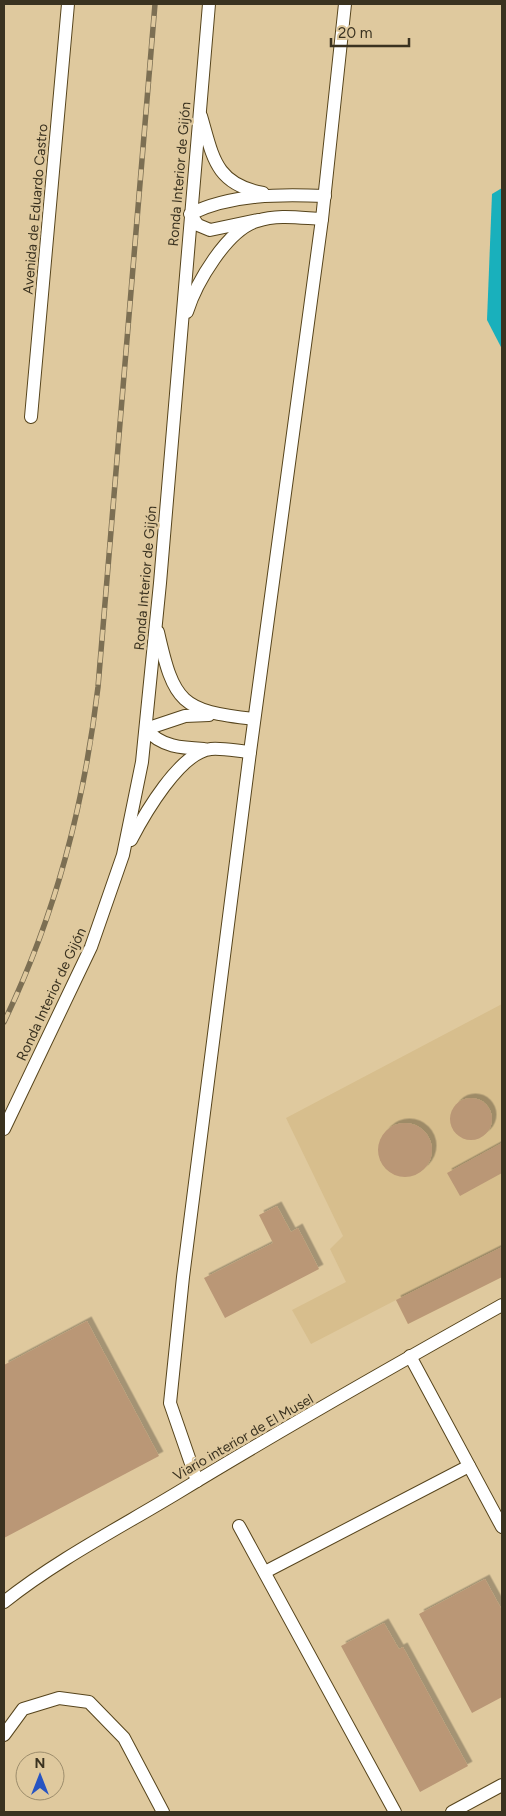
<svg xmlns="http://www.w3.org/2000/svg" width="506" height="1816" font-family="Figtree,sans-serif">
<defs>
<filter id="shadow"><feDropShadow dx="4.5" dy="-4.5" stdDeviation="0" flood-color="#0004"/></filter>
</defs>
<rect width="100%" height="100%" fill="#dfc99e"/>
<!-- built -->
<polygon fill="#d7be8d" points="502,1004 502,1277 408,1324 396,1300 311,1344 292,1310 346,1282 330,1249 343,1236 286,1118"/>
<!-- water -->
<polygon fill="#19b0bc" points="502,188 502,349 487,320 492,194"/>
<!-- building -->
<g fill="#ba9776" filter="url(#shadow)">
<circle cx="471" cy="1119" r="21"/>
<circle cx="405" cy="1150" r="27"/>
<polygon points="502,1143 502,1173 460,1196 447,1173"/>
<polygon points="277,1206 291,1232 298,1228 319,1269 225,1318 204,1278 273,1243 259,1215"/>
<polygon points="502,1247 502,1277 408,1324 396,1300"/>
<polygon points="87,1321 159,1456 4,1538 4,1365"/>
<polygon points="485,1579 502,1610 502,1697 472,1713 419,1614"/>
<polygon points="384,1623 399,1649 403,1647 468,1766 420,1792 341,1646"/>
</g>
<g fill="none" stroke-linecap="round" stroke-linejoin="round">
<defs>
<g id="service">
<path d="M201,116C213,157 215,184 263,193"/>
<path d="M258,220L210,230L198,225L190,214C231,194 280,194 325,196"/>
<path d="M187,312C196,283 227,230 257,221C278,214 301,218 322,219"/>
<polyline points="31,417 68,4"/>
<path d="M158,632C174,703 181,711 254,719"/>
<path d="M204,749C182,748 161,747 146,729L185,716L209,715"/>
<path d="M131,840C144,815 180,752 211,749C223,748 237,751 250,752"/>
<polyline points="4,1129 91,947 123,855 142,762 160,583 209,4"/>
<polyline points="410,1356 502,1527"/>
<polyline points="197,1481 170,1403 183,1277 250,752 322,219 345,4"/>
<polyline points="239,1526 395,1812"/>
<polyline points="265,1572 469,1466"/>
<path d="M4,1602C57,1560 119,1528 177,1493C284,1428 393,1366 502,1305"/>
<polyline points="4,1735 23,1709 59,1698 89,1702 124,1738 163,1812"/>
<polyline points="452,1812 502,1785"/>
</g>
</defs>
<!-- service casing -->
<use href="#service" stroke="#56441c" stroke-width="14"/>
<!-- service -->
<use href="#service" stroke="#fff" stroke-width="12"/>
<defs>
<path id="rail" d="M4,1022C56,914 84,805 98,687L155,4"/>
</defs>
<!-- rail casing -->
<use href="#rail" stroke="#7c6f53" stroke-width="5.5"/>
<!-- rail -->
<use href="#rail" stroke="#dfc99e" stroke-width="4" stroke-dasharray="11" stroke-linecap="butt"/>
</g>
<g text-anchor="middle" stroke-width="5" stroke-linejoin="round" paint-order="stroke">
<!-- street labels -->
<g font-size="14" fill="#3a3220" stroke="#dfc99e">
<text transform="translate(179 174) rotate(-85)" y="5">Ronda Interior de Gijón</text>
<text transform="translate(35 209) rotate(-85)" y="5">Avenida de Eduardo Castro</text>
<text transform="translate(145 578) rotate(-85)" y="5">Ronda Interior de Gijón</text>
<text transform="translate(51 994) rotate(-65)" y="5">Ronda Interior de Gijón</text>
<text transform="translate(243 1437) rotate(-30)" y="5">Viario interior de El Musel</text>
</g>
</g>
<!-- border -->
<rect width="506" height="1816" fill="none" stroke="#3a3220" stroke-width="10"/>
<!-- north arrow -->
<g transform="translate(40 1776)"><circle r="24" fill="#dfc99e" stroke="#9d8d6c"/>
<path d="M0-4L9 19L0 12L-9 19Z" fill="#2754c2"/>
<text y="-8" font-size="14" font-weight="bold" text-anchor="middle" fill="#3a3220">N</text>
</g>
<!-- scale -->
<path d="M331 38v8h78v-8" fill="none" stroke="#3a3220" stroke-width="2.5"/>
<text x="338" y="38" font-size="15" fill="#3a3220" stroke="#dfc99e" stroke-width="4" paint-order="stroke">20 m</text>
</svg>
